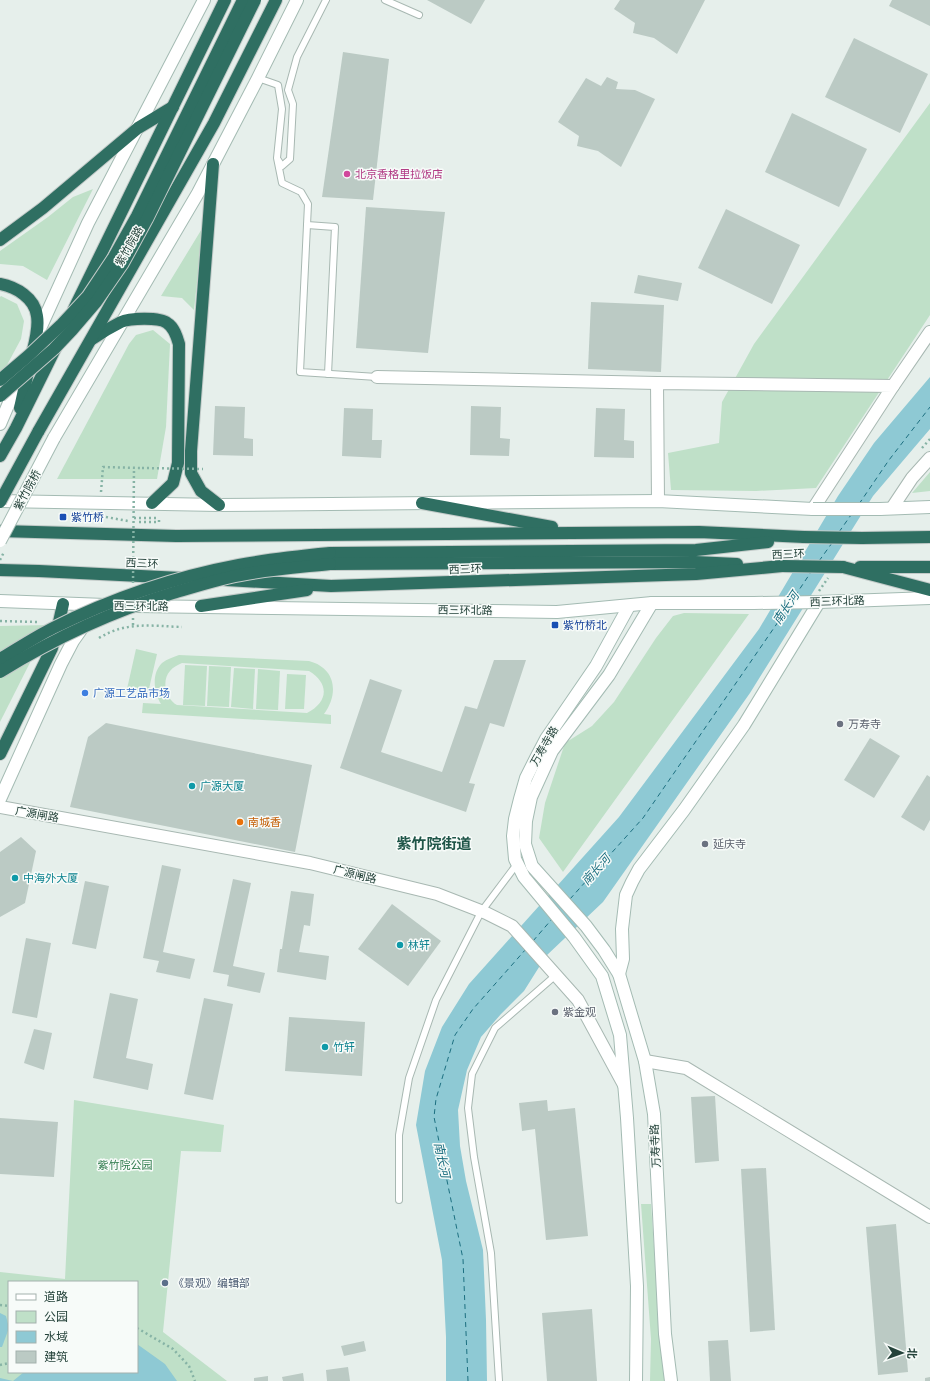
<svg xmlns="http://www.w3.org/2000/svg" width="930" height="1381" font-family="'Archivo Narrow','Noto Sans SC',sans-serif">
<rect width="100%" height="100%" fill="#e6efeb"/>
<!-- green -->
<g fill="#bfe0c8" fill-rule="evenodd">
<polygon points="930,103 930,315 816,488 756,491 671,490 668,453 719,443 722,402 754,344"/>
<polygon points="93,189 47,280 23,266 0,264 0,251 48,217 73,197"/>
<polygon points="203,227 194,310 182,298 161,296"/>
<polygon points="1,296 17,304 24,321 21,339 0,378 0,297"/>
<polygon points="153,330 170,344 166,427 157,479 57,479 129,344 136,335"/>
<polygon points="930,472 930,491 912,493"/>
<polygon points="684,613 749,614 563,872 539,838 545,803 565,743 592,726 614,702 656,638 673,616"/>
<polygon points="49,625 0,722 0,626"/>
<polygon points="136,649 157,654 148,693 127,689"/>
<path d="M179,655L309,661C336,668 339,694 324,714L331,715V724L142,713L143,703L161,704C154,692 151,674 162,663C167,659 174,657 179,655ZM182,663L309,671C330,684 328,702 307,713L177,705C166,699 161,681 170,671C173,667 178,665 182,663Z"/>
<polygon points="185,665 207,666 205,706 183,705"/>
<polygon points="209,666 231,667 229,707 207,706"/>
<polygon points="234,668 255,669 253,709 231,707"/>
<polygon points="258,669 280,671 278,710 256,709"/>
<polygon points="287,674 306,675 304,709 285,709"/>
<path d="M74,1100L224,1125L221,1152L181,1151L163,1332L227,1381H0V1272L65,1279ZM9,1282H137V1372H9Z"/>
<polygon points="641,1204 651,1204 660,1332 666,1381 650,1381 651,1339"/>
</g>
<!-- water -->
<g fill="#8ec9d4">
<polygon points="930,377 930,429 873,496 750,693 603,902 546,956 524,991 501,1014 481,1037 467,1070 458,1110 460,1146 466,1181 483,1250 486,1320 487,1381 446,1381 446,1337 442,1260 416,1125 425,1071 442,1027 469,984 619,817 759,629 838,496 874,443"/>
<polygon points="0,1313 6,1316 9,1328 2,1347 0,1347"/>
<polygon points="137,1344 165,1364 177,1381 0,1381 0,1378 13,1381 24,1372 137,1372"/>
</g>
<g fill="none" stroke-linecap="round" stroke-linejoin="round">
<!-- ferry -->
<g stroke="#1c6f80" stroke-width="1" stroke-dasharray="5 4" stroke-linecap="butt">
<polyline points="859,504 889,460 930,407"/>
<polyline points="839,532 851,515"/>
<polyline points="819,561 832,543"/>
<polyline points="795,596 811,572"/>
<polyline points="570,899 643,818 787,609"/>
<polyline points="533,941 552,919"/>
<polyline points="468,1381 463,1259 434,1117 436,1099 455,1035 473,1009 526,949"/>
</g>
</g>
<!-- building -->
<g fill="#bbcac4">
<polygon points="427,0 485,0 471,24"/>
<polygon points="620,0 705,0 677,54 654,38 633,33 635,23 614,9"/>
<polygon points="892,0 930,0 930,26 889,6"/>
<polygon points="854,38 928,74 900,133 825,97"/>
<polygon points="343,52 389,59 373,200 322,197"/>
<polygon points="607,77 618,82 616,89 635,90 655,99 621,167 598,151 577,146 579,136 558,122 586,78 601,86"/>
<polygon points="792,113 867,149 839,207 765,172"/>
<polygon points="366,207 445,212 428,353 356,348"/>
<polygon points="726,209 800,245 772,304 698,268"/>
<polygon points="638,275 682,283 678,301 634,293"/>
<polygon points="591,302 664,305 661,372 588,369"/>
<polygon points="215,406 245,407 244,438 253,439 253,456 213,455"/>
<polygon points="471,406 501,407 500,438 510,439 509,456 470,455"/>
<polygon points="344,408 373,409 372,440 382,440 381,458 342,456"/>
<polygon points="596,408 625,409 624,440 634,441 634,458 594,457"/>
<polygon points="494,660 526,660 504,727 490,723 469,783 475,784 466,812 340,768 370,679 402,690 381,752 442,772 465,706 477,709"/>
<polygon points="106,723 312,765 295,852 70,807 88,737"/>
<polygon points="870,738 900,756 874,798 844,780"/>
<polygon points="927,775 930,777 930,820 924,831 901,817"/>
<polygon points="21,837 36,851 25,903 0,917 0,852"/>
<polygon points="162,865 181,869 163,952 195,959 190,979 156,972 159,961 143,958"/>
<polygon points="233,879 251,883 233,966 265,973 260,993 227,986 229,975 213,972"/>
<polygon points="85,881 109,886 96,949 72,944"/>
<polygon points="291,891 314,894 310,926 304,925 299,952 329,956 326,980 277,972 280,949 282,949"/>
<polygon points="392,904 441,941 408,986 358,949"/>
<polygon points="26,938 51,943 37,1018 12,1013"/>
<polygon points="110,993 138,999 126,1058 153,1064 148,1090 93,1078"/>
<polygon points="204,998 233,1004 213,1100 184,1094"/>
<polygon points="289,1017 365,1022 362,1076 285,1071"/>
<polygon points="34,1029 52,1033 44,1070 24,1063"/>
<polygon points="715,1096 719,1161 695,1163 691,1097"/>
<polygon points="547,1100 548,1111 575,1108 588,1236 546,1240 535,1129 522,1131 519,1103"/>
<polygon points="0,1118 58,1122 54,1177 0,1174"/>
<polygon points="766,1168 775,1330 750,1332 741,1169"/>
<polygon points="896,1224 908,1372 878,1375 866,1227"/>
<polygon points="592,1309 597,1381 547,1381 542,1313"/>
<polygon points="728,1340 731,1381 710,1381 708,1341"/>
<polygon points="364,1341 366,1351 344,1356 341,1346"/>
<polygon points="348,1367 350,1381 327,1381 326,1370"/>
<polygon points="303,1373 304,1381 283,1381 282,1377"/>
<polygon points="268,1376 268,1381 254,1381 254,1378"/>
<polygon points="930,1377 930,1381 925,1381 925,1378"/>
</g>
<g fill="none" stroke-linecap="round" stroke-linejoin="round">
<defs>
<g id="lane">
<polyline points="385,0 419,15"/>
<polyline points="258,78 278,85 282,109 277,158 282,183 301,192 308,204 300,372 377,377"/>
<polyline points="278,160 282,166 290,159 293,104 288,90 297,57 326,0"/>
<polyline points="307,225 335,227 328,374"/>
<polyline points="399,1200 399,1135 409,1078 436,1000 481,912 517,864"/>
<polyline points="499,1381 491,1253 474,1157 468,1108 472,1074 495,1028 556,975"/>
</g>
<g id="street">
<polyline points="377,377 657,383"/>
<polyline points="893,386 930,332"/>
<polyline points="658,501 657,383 893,386 813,509"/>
<polyline points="892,508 912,478 930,458"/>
<polyline points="0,807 310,863 437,894 486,913 512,926 578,1000 624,1085"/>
<polyline points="645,1061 686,1068 930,1217"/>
</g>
<g id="secondary">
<polyline points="37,335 88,223 204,0"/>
<polyline points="0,424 20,377"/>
<polyline points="54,438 198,193 258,78 297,0"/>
<polyline points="0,501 219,505 658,501 813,509"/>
<polyline points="880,509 930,507"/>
<polyline points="0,601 105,605"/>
<polyline points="652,603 609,675 552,751 531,797 526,821 525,844 532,866 586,926 604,950 619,974 645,1061 654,1114 665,1334 671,1381"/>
<polyline points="137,606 557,612 652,603 754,603"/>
<polyline points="629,606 596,666 546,739 536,758 526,778 520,799 515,819 513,836 515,859 524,877 574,937 602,976 620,1035 627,1118 637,1286 636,1381"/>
<polyline points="0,799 61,664 73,641 85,624"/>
<polyline points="619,974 623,959 622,929 626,895 632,882 639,869 684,810 744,725 819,602 930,598"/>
</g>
<g id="highway">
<polyline points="213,164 191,451 191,473 201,491 219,505"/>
<polyline points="0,240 43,208 138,128 173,107"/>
<path d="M0,284C16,287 35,298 37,316C39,328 35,342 32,354C28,372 24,390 20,408"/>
<polyline points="74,309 225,0"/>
<path d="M92,339C101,333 111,327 121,322C129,318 160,317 167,323C174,327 177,337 179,344L178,463L173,483L152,503"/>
<polyline points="38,432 214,123 276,0"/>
<polyline points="0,456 16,428 56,347"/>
<polyline points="422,503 552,527"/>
<polyline points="0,531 176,536 699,532 804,537"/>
<polyline points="862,538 930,537"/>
<polyline points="330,553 696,550 768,542"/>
<polyline points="330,564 695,562 737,564"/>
<polyline points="843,567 930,590"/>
<polyline points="860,567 930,567"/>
<polyline points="0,570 39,571 181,578"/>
<polyline points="226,580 331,586 696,574 782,566"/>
<polyline points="201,606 307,590"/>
<polyline points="0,754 52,648 59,622 63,604"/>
</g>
</defs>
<!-- lane casing -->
<use href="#lane" stroke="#a8b8b2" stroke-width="8"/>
<!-- street casing -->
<use href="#street" stroke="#a8b8b2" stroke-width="14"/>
<!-- secondary casing -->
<use href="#secondary" stroke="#a4bbb3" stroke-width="14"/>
<!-- highway casing -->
<use href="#highway" stroke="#c2cac8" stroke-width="14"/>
<!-- path -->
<g stroke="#86b3a5" stroke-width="2.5" stroke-dasharray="2 3" stroke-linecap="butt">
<polyline points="922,448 930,439"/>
<polyline points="101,492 103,467 142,468"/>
<polyline points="106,517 128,521"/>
<polyline points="134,518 159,518"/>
<polyline points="139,522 159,522 159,518"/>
<polyline points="819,591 828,578"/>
<polyline points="0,621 39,622"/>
<path d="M99,638C127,621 151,626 182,627"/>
<polyline points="0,1305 9,1306"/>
<polyline points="137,1328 173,1349 189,1366 195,1381"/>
<polyline points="0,1365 9,1363"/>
</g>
<!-- lane -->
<use href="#lane" stroke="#fff" stroke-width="6"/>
<!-- street -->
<use href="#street" stroke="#fff" stroke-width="12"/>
<!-- secondary -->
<use href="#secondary" stroke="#fff" stroke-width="12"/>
<!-- highway -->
<use href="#highway" stroke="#2f6f62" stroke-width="12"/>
<defs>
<g id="secondary-bridge">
<polyline points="813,509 880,509"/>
<polyline points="0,541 54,438"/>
<polyline points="754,603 819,602"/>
</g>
<g id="highway-bridge">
<polyline points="0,380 28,356 62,324 88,296 114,257 137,216 243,0"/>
<polyline points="0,396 54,349 72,330 96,302 123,263 147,219 255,0"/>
<polyline points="0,502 38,432"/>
<polyline points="804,537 862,538"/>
<polyline points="782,566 843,567"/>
<path d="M0,659C17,649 35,637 53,628C111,599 175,577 239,565C269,559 299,556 330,553"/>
<path d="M0,672C56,637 110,612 173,593C197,586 221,578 246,574C274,569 302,567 330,564"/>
</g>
</defs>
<!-- secondary-bridge casing -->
<use href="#secondary-bridge" stroke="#a4bbb3" stroke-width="14" stroke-linecap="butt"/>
<!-- highway-bridge casing -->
<use href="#highway-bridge" stroke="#c2cac8" stroke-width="14" stroke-linecap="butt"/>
<!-- path-bridge -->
<g stroke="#86b3a5" stroke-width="2.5" stroke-dasharray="2 3" stroke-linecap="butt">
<polyline points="142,468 203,469"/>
<polyline points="0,560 4,552"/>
<polyline points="133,583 134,468"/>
<polyline points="133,625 133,618"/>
</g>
<!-- secondary-bridge -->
<use href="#secondary-bridge" stroke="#fff" stroke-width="12"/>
<!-- highway-bridge -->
<use href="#highway-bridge" stroke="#2f6f62" stroke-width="12"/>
</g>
<!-- markers -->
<circle fill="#d1479c" stroke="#f7fbf9" stroke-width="1.5" cx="347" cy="174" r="4"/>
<g fill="#1a4fb4" stroke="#f7fbf9" stroke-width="1.5">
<rect x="59" y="513" width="8" height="8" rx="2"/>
<rect x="551" y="621" width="8" height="8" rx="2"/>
</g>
<circle fill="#3f7fe0" stroke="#f7fbf9" stroke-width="1.5" cx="85" cy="693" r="4"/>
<g fill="#6b7280" stroke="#f7fbf9" stroke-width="1.5">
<circle cx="840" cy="724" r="4"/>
<circle cx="705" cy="844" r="4"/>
<circle cx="555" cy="1012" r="4"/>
</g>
<g fill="#0f9aa8" stroke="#f7fbf9" stroke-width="1.5">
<circle cx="192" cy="786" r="4"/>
<circle cx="15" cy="878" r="4"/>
<circle cx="400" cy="945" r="4"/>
<circle cx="325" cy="1047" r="4"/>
</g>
<circle fill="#e8710a" stroke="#f7fbf9" stroke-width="1.5" cx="240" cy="822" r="4"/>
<circle fill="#5c6f8a" stroke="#f7fbf9" stroke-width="1.5" cx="165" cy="1283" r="4"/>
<g text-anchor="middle" stroke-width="3" stroke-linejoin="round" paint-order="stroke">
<!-- hotel labels -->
<g font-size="11" fill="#b23c85" stroke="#f7fbf9" text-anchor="start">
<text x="355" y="178">北京香格里拉饭店</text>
</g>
<!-- street labels -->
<g font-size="11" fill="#24423a" stroke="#f7fbf9">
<text transform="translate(129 246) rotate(-60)" y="4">紫竹院路</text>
<text transform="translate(27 490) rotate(-62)" y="4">紫竹院桥</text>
<text transform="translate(788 554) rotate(-2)" y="4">西三环</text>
<text transform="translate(142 563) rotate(3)" y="4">西三环</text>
<text transform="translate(465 569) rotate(-2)" y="4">西三环</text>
<text transform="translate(837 601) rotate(-2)" y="4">西三环北路</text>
<text transform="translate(141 606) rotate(1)" y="4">西三环北路</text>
<text transform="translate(465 610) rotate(1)" y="4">西三环北路</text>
<text transform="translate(544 746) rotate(-60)" y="4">万寿寺路</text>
<text transform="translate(37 814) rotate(10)" y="4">广源闸路</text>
<text transform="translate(355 874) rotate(14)" y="4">广源闸路</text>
<text transform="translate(655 1146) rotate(-93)" y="4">万寿寺路</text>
</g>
<!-- transit labels -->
<g font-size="11" fill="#164399" stroke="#f7fbf9" text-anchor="start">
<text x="71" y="521">紫竹桥</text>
<text x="563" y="629">紫竹桥北</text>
</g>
<!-- shop labels -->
<g font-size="11" fill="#366cbe" stroke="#f7fbf9" text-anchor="start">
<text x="93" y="697">广源工艺品市场</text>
</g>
<!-- worship labels -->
<g font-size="11" fill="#5b616d" stroke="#f7fbf9" text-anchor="start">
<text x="848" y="728">万寿寺</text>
<text x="713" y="848">延庆寺</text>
<text x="563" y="1016">紫金观</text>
</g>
<!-- culture labels -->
<g font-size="11" fill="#0d838f" stroke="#f7fbf9" text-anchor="start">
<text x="200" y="790">广源大厦</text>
<text x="23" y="882">中海外大厦</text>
<text x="408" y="949">林轩</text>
<text x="333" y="1051">竹轩</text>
</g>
<!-- food labels -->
<g font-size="11" fill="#c56008" stroke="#f7fbf9" text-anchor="start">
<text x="248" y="826">南城香</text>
</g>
<!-- park labels -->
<g font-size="11" fill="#2d7a4b" stroke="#f7fbf9">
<text x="125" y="1169">紫竹院公园</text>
</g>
<!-- service labels -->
<g font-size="11" fill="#4e5e75" stroke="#f7fbf9" text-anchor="start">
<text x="173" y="1287">《景观》编辑部</text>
</g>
<!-- water labels -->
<g font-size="12" font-style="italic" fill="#1c6f80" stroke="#f7fbf9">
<text transform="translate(786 608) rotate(-56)" y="4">南长河</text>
<text transform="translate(596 870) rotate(-48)" y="4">南长河</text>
<text transform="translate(442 1160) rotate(78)" y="4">南长河</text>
</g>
<!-- district labels -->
<g font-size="15" font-weight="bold" fill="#1f5548" stroke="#f7fbf9">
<text x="434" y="849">紫竹院街道</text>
</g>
</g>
<!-- legend -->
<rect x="8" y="1281" width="130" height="92" fill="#f7fbf9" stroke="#a3b1ad"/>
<rect x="16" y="1294" width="20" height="6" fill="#ffffff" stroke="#a3b1ad"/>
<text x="44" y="1301" font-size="12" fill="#24423a">道路</text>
<rect x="16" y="1311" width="20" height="12" fill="#bfe0c8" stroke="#a3b1ad"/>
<text x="44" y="1321" font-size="12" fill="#24423a">公园</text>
<rect x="16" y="1331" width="20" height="12" fill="#8ec9d4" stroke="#a3b1ad"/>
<text x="44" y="1341" font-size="12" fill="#24423a">水域</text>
<rect x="16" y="1351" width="20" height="12" fill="#bbcac4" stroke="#a3b1ad"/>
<text x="44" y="1361" font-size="12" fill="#24423a">建筑</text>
<!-- north arrow -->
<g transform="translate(902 1353) rotate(92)" stroke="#f7fbf9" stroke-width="3" paint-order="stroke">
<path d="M0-3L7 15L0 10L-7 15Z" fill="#24423a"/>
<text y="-6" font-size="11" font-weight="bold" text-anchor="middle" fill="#24423a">北</text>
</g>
</svg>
